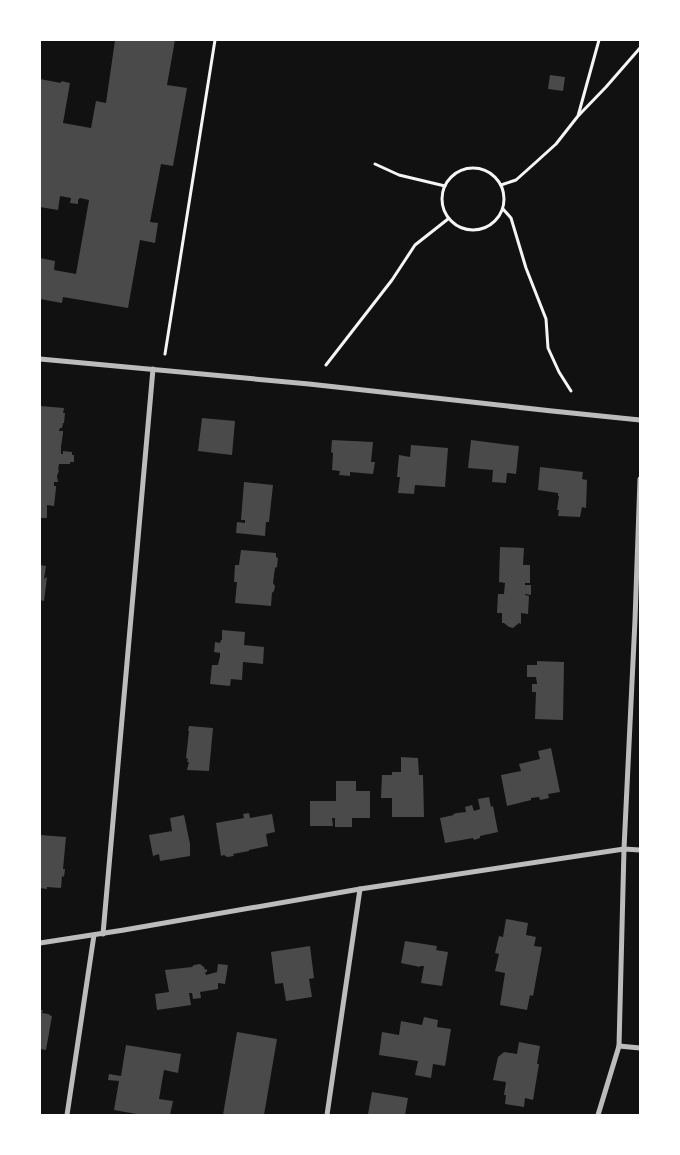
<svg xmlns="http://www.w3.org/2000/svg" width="680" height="1155" font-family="'Fira Sans',sans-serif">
<rect width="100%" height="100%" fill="#111"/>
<!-- building -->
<g fill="#4a4a4a">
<polygon points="115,40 175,40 167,85 187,88 173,166 161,164 150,222 158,223 155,243 140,240 128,308 63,297 62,303 40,299 40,258 55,261 54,270 76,274 89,200 80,198 78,200 78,204 70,203 71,198 60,196 58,210 40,207 40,79 61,83 61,81 70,83 63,123 91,128 96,101 106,103"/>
<polygon points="550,75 565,77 563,91 548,89"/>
<polygon points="40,406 64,408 63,413 65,413 64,423 63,423 62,428 60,428 59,431 63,431 63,433 61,447 61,454 63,454 63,451 72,452 72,455 74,455 74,462 70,462 70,464 59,464 58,470 59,470 57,476 58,482 54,482 54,486 56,486 56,488 54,506 47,505 47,518 40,518"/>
<polygon points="202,418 235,421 232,455 198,451"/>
<polygon points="332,440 373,442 371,462 375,462 373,474 350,472 350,476 339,475 340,471 332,470 333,453 331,452"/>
<polygon points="471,440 519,446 516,474 507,473 506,483 492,482 493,470 468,468"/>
<polygon points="411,445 448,448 445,487 415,485 414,494 398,493 400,477 397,477 399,455 410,457"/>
<polygon points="540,467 583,472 582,479 587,480 586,508 582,507 580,517 558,516 559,510 557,510 559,496 558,496 558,493 538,490"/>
<polygon points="244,482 273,485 269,522 266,522 265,536 236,533 237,522 245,523 245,520 241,520"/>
<polygon points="500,547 524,548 523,565 530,565 530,583 525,583 525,585 531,585 531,595 525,594 525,595 529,596 528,614 521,613 521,624 519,623 513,628 509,627 504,623 502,623 502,613 497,613 498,594 504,594 505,583 499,582"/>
<polygon points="241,550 276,553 276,557 278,558 277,567 275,568 273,583 275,586 274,591 272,593 271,606 235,603 237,582 234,582 235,565 239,565"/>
<polygon points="40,565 46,566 44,579 47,577 44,601 40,600"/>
<polygon points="222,630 245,632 244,645 264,647 263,664 243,662 242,680 231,679 230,686 210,684 212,665 218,665 220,656 220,653 214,652 215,642 220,643 221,640 222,640"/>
<polygon points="537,661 564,662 563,720 535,719 536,692 532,692 532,684 537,684 536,677 527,677 527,665 537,665"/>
<polygon points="189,726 213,728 209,771 187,770 189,762 187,762 188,759 186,758 189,731 188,731"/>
<polygon points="551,748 560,792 548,794 549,798 540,800 539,797 531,798 531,800 507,806 501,775 521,771 519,764 540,759 538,751"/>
<polygon points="401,757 418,758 419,775 423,775 424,817 392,817 392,798 381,798 382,775 392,775 392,772 401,772"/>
<polygon points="336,781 356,781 356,791 370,791 370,818 352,818 352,827 335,827 335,818 332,818 333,826 310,826 310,801 336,801"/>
<polygon points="489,797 491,807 493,806 498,832 480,836 480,838 474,840 473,838 445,843 440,818 454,815 453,814 457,813 466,812 465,807 472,805 474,811 480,809 478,799"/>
<polygon points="249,813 250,818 272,814 275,832 266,834 268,846 249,850 249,851 233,854 234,856 227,857 224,855 221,856 216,823 244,818 243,814"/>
<polygon points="184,815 190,844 190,856 160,861 159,854 153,856 149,835 172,831 170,818"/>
<polygon points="40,835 66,837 63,869 65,869 64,877 62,876 61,888 47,887 47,889 40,888"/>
<polygon points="506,919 528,923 526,935 536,937 534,946 542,947 533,996 530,995 527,1010 500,1005 505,973 495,971 499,954 495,953 499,936 503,937"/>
<polygon points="405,941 437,946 436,950 448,952 442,986 421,983 424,966 420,966 420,967 401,963"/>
<polygon points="310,946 314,978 309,979 312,997 286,1001 283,983 275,984 271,952"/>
<polygon points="200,964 204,967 205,970 207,969 207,972 205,972 206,975 217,972 218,964 228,965 225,984 218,983 218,989 200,992 201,998 193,999 192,993 189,993 191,1005 157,1010 155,994 169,992 165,970 192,967 194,965"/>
<polygon points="40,1010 43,1010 42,1013 49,1014 49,1015 52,1016 46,1050 40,1049"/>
<polygon points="424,1017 438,1020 437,1027 451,1029 445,1066 433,1064 431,1078 415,1075 418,1061 379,1055 382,1032 399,1035 401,1021 422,1025"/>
<polygon points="237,1032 277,1039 264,1115 242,1114 242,1115 223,1115"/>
<polygon points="519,1042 540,1046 537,1064 539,1064 533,1100 525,1098 524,1107 505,1104 506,1095 504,1095 506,1082 493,1080 498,1057 504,1052 517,1054"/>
<polygon points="126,1045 181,1054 178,1073 164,1070 159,1099 173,1101 170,1115 142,1115 114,1110 119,1081 108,1080 109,1074 121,1076"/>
<polygon points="372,1092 408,1098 405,1115 375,1115 368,1114"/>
</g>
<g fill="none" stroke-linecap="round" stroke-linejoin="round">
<!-- path -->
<g stroke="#f5f5f5" stroke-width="3">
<polyline points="579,115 606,87 640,48"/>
<polyline points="375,164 399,175 445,186"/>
<circle cx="473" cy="199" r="31"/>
<polyline points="501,185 516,180 535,163 556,144 578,116 599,40"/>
<polyline points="503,209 511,218 526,268 546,319 548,348 559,372 571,391"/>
<polyline points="165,354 215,40"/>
<polyline points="326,365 392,280 415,245 448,219"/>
</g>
<!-- minor -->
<g stroke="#bcbcbc" stroke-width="5">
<polyline points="40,359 309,384 552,411 640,420"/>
<polyline points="103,934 153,369"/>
<polyline points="40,943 124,930 360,889 624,849 640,850"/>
<polyline points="619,1046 640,1048"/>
<polyline points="67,1115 94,935"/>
<polyline points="327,1115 360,889"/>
<polyline points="598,1115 619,1046 624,849 635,620 640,479"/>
</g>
</g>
<!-- border -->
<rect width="680" height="1155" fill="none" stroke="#ffffff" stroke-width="82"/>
</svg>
